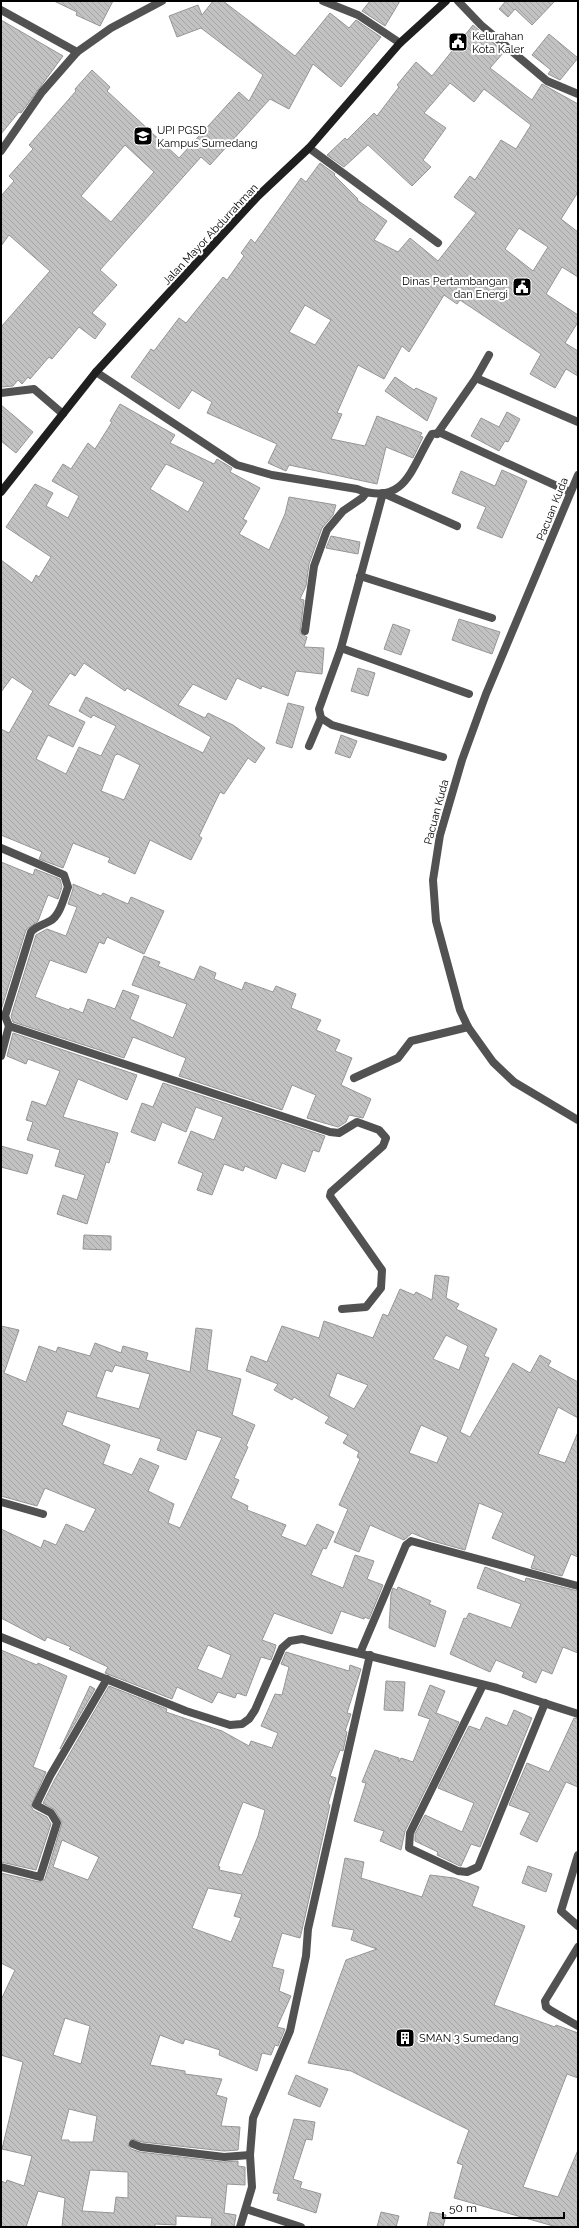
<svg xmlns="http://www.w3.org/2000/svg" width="579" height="2228" font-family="Raleway,sans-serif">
<defs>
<pattern id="building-back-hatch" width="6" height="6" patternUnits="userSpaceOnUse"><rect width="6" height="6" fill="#c2c2c2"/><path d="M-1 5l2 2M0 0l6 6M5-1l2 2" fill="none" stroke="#a5a5a5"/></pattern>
</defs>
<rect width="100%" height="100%" fill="#fff"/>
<!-- building -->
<g fill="url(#building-back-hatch)" stroke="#969696" fill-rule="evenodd">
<polygon points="54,1 113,1 100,26 76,15 77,12"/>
<path d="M213,1H223L295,56L330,13L349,28L356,20L381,37L341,87L313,64L289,109L270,99L210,165L201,157L100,270L117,285L92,313L106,324L95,339L79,327L52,359L49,357L30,379L28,377L22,384L18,380L13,386L1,387V327L50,271L9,235L1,246V196L14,181L9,176L33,149L29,145L76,91L75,89L92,70L110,87L107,91L179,158L239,92L249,101L263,75L201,28L177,37L169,16L198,5L202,15ZM125,145L154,172L111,222L81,196Z"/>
<polygon points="370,1 400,1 385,26 362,11"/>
<polygon points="506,1 555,1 532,25 515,9 508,17 499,9"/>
<polygon points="1,20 63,56 21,113 19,112 1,134"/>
<path d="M473,25L504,52L490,68L532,100L542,84L578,104V192L561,219L578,232V277L562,267L546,294L578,315V322L565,343L578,351V376L566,369L555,388L530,374L541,354L460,300L457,304L444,295L409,352L402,346L384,379L358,365L337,413L342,414L331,439L365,446L377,416L422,433L420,436L423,437L413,458L386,447L377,484L289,465L286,471L268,463L277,444L207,413L212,402L192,390L179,409L131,377L151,349L154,351L179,318L186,323L223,277L227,280L244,256L241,253L251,239L255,243L301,178L306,182L320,163L335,174L334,175L358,199L357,200L387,221L374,240L398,252L410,238L438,261L476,213L454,197L470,176L475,180L501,140L516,149L531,125L484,89L474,102L450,83L424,113L446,128L423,160L431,167L412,186L368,145L344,167L327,155L345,138L347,140L374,113L377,116L399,87L397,85L416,62L432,76ZM519,228L548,247L533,271L505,249ZM305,305L331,320L315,345L289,332Z"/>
<polygon points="549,34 578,58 560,80 548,74 551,70 532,55"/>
<polygon points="395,377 414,390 416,388 437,398 427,421 385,391"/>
<path d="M120,404L175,435L170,443L214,464L217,459L232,468L230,472L260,488L243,519L247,521L239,534L269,550L285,514L289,497L336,505L333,515L322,528L309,564L306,586L300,599L304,600L300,633L307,637L304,647L324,648L322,674L296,671L288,696L262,686L261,689L237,678L226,700L193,684L178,705L205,718L208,713L233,725L265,748L255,763L248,758L224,794L220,792L199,836L202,838L191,860L150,840L135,874L108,862L110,858L73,843L63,868L39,859L42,852L1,835V729L9,733L33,691L12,677L1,692V560L32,583L36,575L39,577L51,557L6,527L35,484L53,493L46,506L68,518L79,496L52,481L63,464L71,469L88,443L95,449L112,422L110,421ZM166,464L204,482L188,512L150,489ZM84,663L125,691L127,688L211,737L203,753L86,697L79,711L91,718L93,715L116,726L101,756L79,747L66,774L36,759L48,735L73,747L85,722L48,705L70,673L75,676ZM118,754L140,765L124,800L101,791L115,755Z"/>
<polygon points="1,405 33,432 16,453 1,441"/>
<polygon points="507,412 520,419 508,442 505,441 499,451 471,436 481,418 499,427"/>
<polygon points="502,470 527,481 502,538 477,528 486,507 452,493 461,471 495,486"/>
<polygon points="331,536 360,542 358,554 326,548"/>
<polygon points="459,619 500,632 492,654 452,640"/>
<polygon points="393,624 410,630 401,655 384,649"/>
<polygon points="358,668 375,673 368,696 351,691"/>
<polygon points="288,703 304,707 292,748 276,743"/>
<polygon points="341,735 357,741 350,758 335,753"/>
<polygon points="1,862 33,875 35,869 60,879 62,887 58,899 48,895 38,921 26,930 1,1010"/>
<polygon points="73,884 101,896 103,893 128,904 131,897 164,911 144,954 107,937 104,944 99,942 86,973 50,960 35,997 69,1010 70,1008 83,1013 88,999 115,1009 123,990 139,996 130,1019 173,1038 187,1004 132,985 144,956 160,962 158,966 194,980 200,966 216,973 214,979 242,990 245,982 273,992 276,986 296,994 291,1008 321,1020 316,1030 340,1040 335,1051 352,1058 341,1085 371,1099 363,1118 349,1115 346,1122 338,1127 307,1118 316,1095 292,1085 282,1110 179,1076 186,1058 133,1037 124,1058 13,1022 11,1016 36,935 47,929 66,936 77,907 68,904 73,889"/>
<polygon points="13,1033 137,1075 127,1100 78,1079 63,1117 118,1133 109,1163 106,1162 87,1224 57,1214 63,1195 77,1200 85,1175 55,1166 60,1150 27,1140 33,1122 26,1120 32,1101 46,1106 60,1071 28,1059 26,1064 7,1056"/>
<polygon points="163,1083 325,1136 319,1152 313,1150 305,1172 282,1163 276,1179 245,1166 243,1171 224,1164 212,1195 197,1190 203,1173 178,1163 191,1131 214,1140 223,1117 196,1107 186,1132 162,1122 155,1141 131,1132 142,1103 153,1107"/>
<polygon points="1,1146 33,1155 27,1174 1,1167"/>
<polygon points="84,1235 111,1236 111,1250 83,1249"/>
<path d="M435,1275L449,1277L446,1298L459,1304L456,1309L497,1329L484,1356L489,1358L460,1432L470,1437L513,1363L530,1373L540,1355L551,1361L548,1366L578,1382V1418L558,1407L538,1454L565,1463L578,1432V1557L571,1554L562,1576L531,1568L535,1556L492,1538L503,1513L479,1503L465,1550L429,1540L412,1533L404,1540L370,1525L359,1552L334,1542L348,1509L339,1505L360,1459L357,1457L359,1452L343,1443L348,1435L325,1423L329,1417L294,1397L292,1400L274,1390L278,1384L246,1371L251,1356L267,1362L282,1326L319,1338L324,1321L373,1338L383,1314L388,1316L400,1289L414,1295L416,1292L432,1300ZM446,1335L468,1346L459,1370L433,1359ZM337,1373L368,1385L354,1409L329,1396ZM421,1425L448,1437L437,1463L409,1453Z"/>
<path d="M1,1326L19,1330L4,1373L26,1382L39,1346L56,1352L58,1347L90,1356L95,1343L121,1353L123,1346L148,1353L146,1360L190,1372L196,1328L212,1330L207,1370L241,1379L232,1415L255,1425L246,1446L248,1447L234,1478L239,1480L231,1498L248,1506L247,1510L286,1525L281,1536L306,1546L317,1524L334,1532L326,1549L323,1548L311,1575L343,1588L355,1555L374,1561L367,1579L383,1585L369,1619L365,1617L364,1619L341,1611L332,1634L274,1613L262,1640L276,1645L275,1649L271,1660L261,1657L246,1696L237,1693L235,1698L218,1692L212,1703L177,1687L172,1699L105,1673L108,1667L69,1649L71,1647L47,1637L45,1641L1,1618V1529L41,1548L44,1540L56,1545L66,1524L84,1532L96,1509L45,1488L37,1506L1,1496ZM115,1365L150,1374L139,1409L96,1397L106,1370L112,1372ZM67,1411L161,1439L157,1450L186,1460L197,1430L222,1438L180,1528L168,1523L174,1504L148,1491L159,1466L140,1458L132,1475L103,1464L110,1445L62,1425ZM208,1645L231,1655L222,1679L197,1669Z"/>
<polygon points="485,1567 525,1582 526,1578 578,1591 578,1653 563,1647 552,1674 542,1670 536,1683 522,1677 524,1672 496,1660 490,1672 450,1654 464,1618 466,1619 469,1613 511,1628 521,1604 477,1588"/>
<polygon points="398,1587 431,1601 429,1604 446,1611 435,1647 389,1628 391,1594 393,1588 397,1590"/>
<polygon points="1,1650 37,1665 38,1663 67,1676 33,1767 46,1772 31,1806 33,1810 47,1817 51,1824 36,1870 1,1862"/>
<path d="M286,1652L349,1671L350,1665L361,1669L347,1713L351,1714L345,1731L347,1732L343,1751L340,1750L330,1776L336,1778L328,1804L330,1805L302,1930L300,1938L282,1933L272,1967L284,1970L279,1991L291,1996L277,2027L285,2029L278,2046L275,2045L271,2055L262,2053L257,2071L219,2055L220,2050L185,2039L183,2044L160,2035L150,2065L185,2071V2074L222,2079L216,2095L227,2098L221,2126L240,2127L238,2150L224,2151L142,2142L132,2139L128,2145L131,2149L140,2152L223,2162L238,2161V2166L245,2167V2185L227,2184L224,2213L236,2215L234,2227H211L212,2218L176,2216V2225L155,2224V2227H62L65,2198L38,2191L26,2227H1V2181L6,2183L7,2180L24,2186L32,2156L2,2149L23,2062L1,2055V2000L15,1970L1,1963V1873L39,1882L45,1879L62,1823L55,1810L43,1803L55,1779L109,1686L167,1709L166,1712L222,1731L249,1746L251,1741L272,1748L278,1733L261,1726L275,1694L282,1695L289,1667L281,1664ZM243,1802L265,1810L258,1836L242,1875L219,1870L220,1867L218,1866ZM62,1840L99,1857L88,1880L53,1867ZM208,1888L242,1894L234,1916L241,1918L231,1942L192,1928ZM65,2018L90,2026L81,2064L53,2055ZM69,2109L97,2116L93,2142H69V2140H61ZM90,2170L128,2172V2198L116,2197L114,2213L82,2211Z"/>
<polygon points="386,1681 405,1682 403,1711 384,1710"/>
<polygon points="430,1685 445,1691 436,1713 459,1722 405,1831 401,1850 380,1841 384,1831 354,1821 366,1783 362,1782 375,1750 399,1758 399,1762 401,1758 413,1762 430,1719 418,1715"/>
<polygon points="90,1686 95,1689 60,1749"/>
<polygon points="514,1710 532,1718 480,1847 471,1844 461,1866 460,1866 437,1855 438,1852 415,1841 415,1834 425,1815 462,1832 474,1803 438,1788 469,1726 480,1730 486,1717 507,1726"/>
<polygon points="574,1718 578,1719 578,1787 566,1782 537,1842 520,1834 530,1813 509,1805 527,1763 549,1772"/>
<polygon points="345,1858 364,1862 361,1878 422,1897 430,1875 454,1878 479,1887 472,1906 525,1926 494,2005 555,2027 556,2025 578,2033 578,2078 567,2074 523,2187 558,2197 578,2150 578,2227 557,2227 454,2198 463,2165 457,2163 469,2130 351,2071 308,2063 346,1960 377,1949 351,1940 354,1930 332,1926"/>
<polygon points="528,1866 552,1874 546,1892 522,1883"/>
<polygon points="296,2075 328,2089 320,2107 288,2094"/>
<polygon points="294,2119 315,2122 312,2140 306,2139 293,2179 302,2182 300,2188 321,2194 316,2213 277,2200 279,2194 273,2193"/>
<polygon points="381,2212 399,2216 396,2227 377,2227"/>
<polygon points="430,2212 446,2215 443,2227 427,2227"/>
</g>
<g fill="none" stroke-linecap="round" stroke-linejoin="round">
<!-- service -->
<polyline stroke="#525252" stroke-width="8" points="1,393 34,389 63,414"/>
<!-- minor -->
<g stroke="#525252" stroke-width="8">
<polyline points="323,1 358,15 400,43"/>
<polyline points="458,1 481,25 547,81 578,94"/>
<polyline points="1,10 77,52"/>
<polyline points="309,148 438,243"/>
<polyline points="1,151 42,92 77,52 111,28 162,1"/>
<path d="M96,372L237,465L272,475L357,489C406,508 412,465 432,434L441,433L570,492"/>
<polyline points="476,378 578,422"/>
<polyline points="437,434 476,378 489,355"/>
<polyline points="578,475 486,694 462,760 440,835 433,880 436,921 460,1010 468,1027 493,1062 514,1082 578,1120"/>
<polyline points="360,576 492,618"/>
<polyline points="305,631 314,566 327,530 343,511 362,498 366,493"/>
<polyline points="341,648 469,694"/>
<polyline points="309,746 321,718"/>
<polyline points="443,757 332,725 321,718 319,709 341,648 383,493 457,526"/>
<path d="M1,848L64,875L68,887C64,897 60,916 50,921C43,925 36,926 31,932L5,1016L9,1026"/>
<polyline points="1,1056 9,1026 330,1132 339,1133 357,1122 379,1130 386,1138 383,1146 331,1192 330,1196 382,1270 381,1288 366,1307 342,1309"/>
<polyline points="354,1078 398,1058 411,1041 468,1027"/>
<polyline points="1,1502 43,1514"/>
<polyline points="360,1653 406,1545 411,1541 578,1586"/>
<polyline points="483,1685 410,1833 409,1848 458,1871 467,1872 478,1867 545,1703"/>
<polyline points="578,1855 561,1911 578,1926"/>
<polyline points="1,1867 40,1877 57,1823 51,1813 36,1805 50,1776 107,1679"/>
<polyline points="578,1947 545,2001 546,2007 550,2010 578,2026"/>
<polyline points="133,2144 141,2147 224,2157 250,2155"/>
<polyline points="246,2209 301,2227"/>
</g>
<!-- tertiary -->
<g stroke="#525252" stroke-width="8">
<polyline points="1,1637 186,1711 230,1725 242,1724 249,1719 255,1710 282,1648 290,1641 302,1639 497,1688 578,1714"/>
<polyline points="240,2227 252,2187 250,2155 253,2118 290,2031 306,1956 308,1929 370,1655"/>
</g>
<!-- secondary -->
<polyline stroke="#1f1f1f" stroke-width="8" points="1,492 96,372 258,196 309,148 400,43 446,1"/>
</g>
<!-- icons -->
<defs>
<symbol id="civic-square" viewBox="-11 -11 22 22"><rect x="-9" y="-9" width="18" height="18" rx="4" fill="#000" stroke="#fff"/><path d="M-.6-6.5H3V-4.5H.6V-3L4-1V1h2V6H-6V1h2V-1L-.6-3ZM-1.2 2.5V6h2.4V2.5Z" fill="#fff"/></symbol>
<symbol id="school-square" viewBox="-11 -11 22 22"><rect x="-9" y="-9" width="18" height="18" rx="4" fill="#000" stroke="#fff"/><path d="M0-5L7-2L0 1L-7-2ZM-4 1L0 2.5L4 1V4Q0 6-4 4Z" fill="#fff"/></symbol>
<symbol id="building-square" viewBox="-11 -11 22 22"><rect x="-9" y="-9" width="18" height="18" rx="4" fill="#000" stroke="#fff"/><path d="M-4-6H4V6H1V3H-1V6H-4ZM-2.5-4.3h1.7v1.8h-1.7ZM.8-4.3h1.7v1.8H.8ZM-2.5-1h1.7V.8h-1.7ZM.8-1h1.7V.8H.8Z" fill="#fff"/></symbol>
</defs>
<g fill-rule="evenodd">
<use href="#civic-square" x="447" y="31" width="22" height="22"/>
<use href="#school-square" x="132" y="125" width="22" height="22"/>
<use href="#civic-square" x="511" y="276" width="22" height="22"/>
<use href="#building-square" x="394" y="2027" width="22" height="22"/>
</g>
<g text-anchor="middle" stroke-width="4" stroke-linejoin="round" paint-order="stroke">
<!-- poi labels -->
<g font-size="11" fill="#000" stroke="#fff" text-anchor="start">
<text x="472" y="40">Kelurahan<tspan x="472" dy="13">Kota Kaler</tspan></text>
<text x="157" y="134">UPI PGSD<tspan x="157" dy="13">Kampus Sumedang</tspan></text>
<text x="508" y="285" text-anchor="end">Dinas Pertambangan<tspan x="508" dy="13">dan Energi</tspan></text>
<text x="419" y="2042">SMAN 3 Sumedang</text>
</g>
<!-- street labels -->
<g font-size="11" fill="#000" stroke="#fff">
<text transform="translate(210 234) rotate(-47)" y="4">Jalan Mayor Abdurrahman</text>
<text transform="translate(552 509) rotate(-68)" y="4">Pacuan Kuda</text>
<text transform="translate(436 812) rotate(-75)" y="4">Pacuan Kuda</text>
</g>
</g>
<!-- border -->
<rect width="579" height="2228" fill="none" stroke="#000000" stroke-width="4"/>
<!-- scale -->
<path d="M443 2212v6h121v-6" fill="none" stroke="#000000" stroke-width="2"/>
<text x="449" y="2212" font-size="12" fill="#000000" stroke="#ffffff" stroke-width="3" paint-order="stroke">50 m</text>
</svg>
